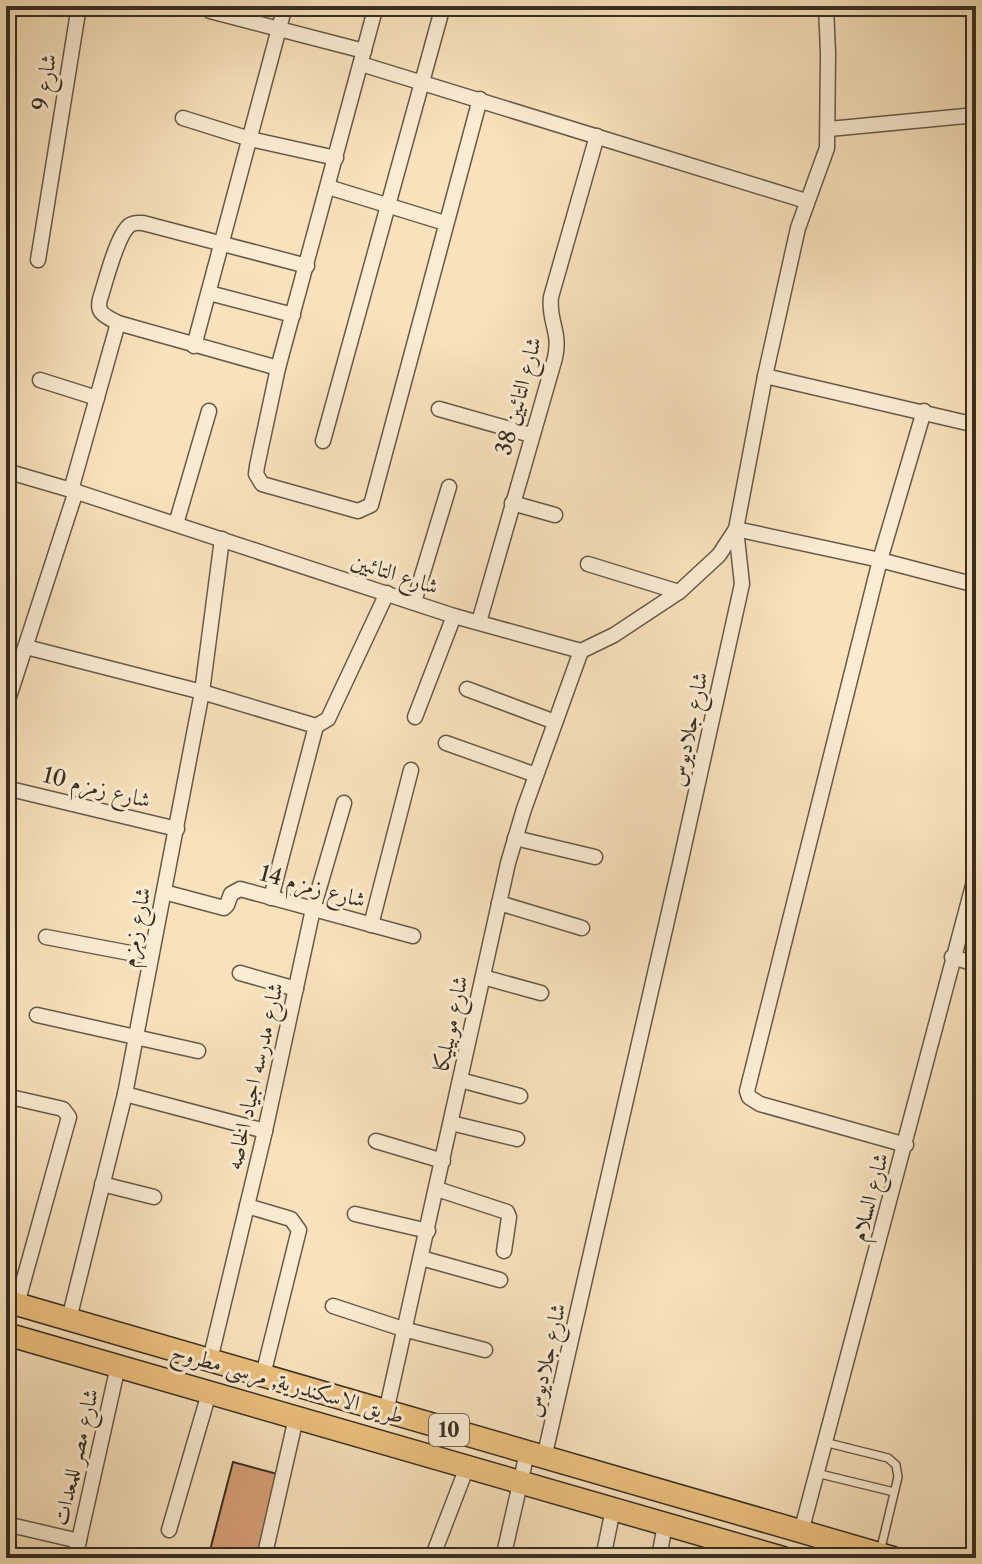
<svg xmlns="http://www.w3.org/2000/svg" width="982" height="1564" font-family="'Libre Caslon Text',Amiri,serif">
<rect width="100%" height="100%" fill="#f8e2bb"/>
<filter id="stains"><feTurbulence type="fractalNoise" baseFrequency=".0025" numOctaves="4"/><feColorMatrix values="0 0 0 0 .2 0 0 0 0 .09 0 0 0 0 .02 0 0 0 .5 -.17"/></filter>
<radialGradient id="worn" r=".72"><stop offset=".6" stop-color="#630" stop-opacity="0"/><stop offset="1" stop-color="#630" stop-opacity=".3"/></radialGradient>
<!-- building -->
<polygon fill="#d89f78" stroke="#362d23" stroke-width="2" points="233,1462 281,1475 259,1558 225,1558 209,1554"/>
<g fill="none" stroke-linecap="round" stroke-linejoin="round">
<defs>
<g id="service">
<polyline points="824,1442 888,1458 896,1465 898,1477 880,1552"/>
<polyline points="816,1473 894,1492"/>
</g>
<g id="minor">
<polyline points="376,6 278,368 257,466 256,474 262,484 358,511 371,505 480,99"/>
<polyline points="210,11 364,51"/>
<polyline points="361,64 806,201"/>
<polyline points="183,118 250,139 336,158"/>
<polyline points="829,129 976,115"/>
<polyline points="328,187 445,223"/>
<polyline points="38,260 79,6"/>
<polyline points="209,293 293,315"/>
<polyline points="194,346 285,6"/>
<path d="M278,368L118,323C106,316 96,314 100,299C105,284 117,234 130,225C134,222 139,223 143,223L307,266"/>
<polyline points="765,376 976,425"/>
<polyline points="40,380 97,398"/>
<polyline points="439,409 531,435"/>
<polyline points="323,441 443,6"/>
<polyline points="6,471 71,490 454,616 581,651 614,635 679,592 719,555 736,529 880,560 976,585"/>
<polyline points="71,490 118,323"/>
<polyline points="512,503 555,515"/>
<polyline points="176,524 209,411"/>
<polyline points="588,564 679,592"/>
<polyline points="414,602 449,487"/>
<path d="M479,622L555,358C561,331 548,321 551,297L597,136"/>
<polyline points="26,647 202,692 316,726 328,719 387,593"/>
<polyline points="467,689 555,722"/>
<polyline points="6,706 76,491"/>
<polyline points="415,717 454,616"/>
<polyline points="446,743 536,775"/>
<polyline points="6,788 177,829"/>
<polyline points="515,838 595,857"/>
<polyline points="164,892 224,908 227,905 231,894 240,889 413,936"/>
<polyline points="271,898 316,726"/>
<polyline points="499,903 582,928"/>
<polyline points="371,925 411,770"/>
<polyline points="46,937 151,957"/>
<polyline points="952,957 976,964"/>
<polyline points="240,973 296,989"/>
<polyline points="483,977 541,993"/>
<polyline points="37,1015 198,1051"/>
<polyline points="460,1080 520,1096"/>
<polyline points="125,1094 265,1131"/>
<polyline points="6,1096 63,1109 69,1117 17,1304"/>
<polyline points="451,1123 517,1139"/>
<polyline points="376,1141 443,1161"/>
<polyline points="906,1145 760,1104 749,1097 747,1091 880,560 924,411"/>
<polyline points="102,1184 154,1197"/>
<polyline points="437,1189 507,1212 509,1217 504,1251"/>
<polyline points="247,1206 291,1219 299,1230 263,1375"/>
<polyline points="355,1214 428,1231"/>
<polyline points="421,1258 500,1280"/>
<polyline points="333,1306 403,1329 485,1350"/>
<polyline points="69,1319 125,1094 202,692 222,539"/>
<polyline points="210,1360 265,1131 313,909 344,803"/>
<polyline points="386,1412 508,863 524,809 581,651"/>
<polyline points="544,1458 680,864 742,584 736,529 765,376 798,228 827,148 828,53 826,6"/>
<polyline points="6,1524 79,1541"/>
<polyline points="169,1530 209,1393"/>
<polyline points="801,1532 976,874"/>
<polyline points="75,1558 118,1366"/>
<polyline points="264,1558 296,1418"/>
<polyline points="432,1558 467,1467"/>
<polyline points="503,1558 527,1453"/>
<polyline points="603,1558 613,1509"/>
<polyline points="659,1558 665,1524"/>
</g>
<g id="primary">
<polyline points="6,1301 893,1558"/>
<polyline points="6,1334 783,1558"/>
</g>
</defs>
<!-- service casing -->
<use href="#service" stroke="#665a49" stroke-width="10"/>
<!-- minor casing -->
<use href="#minor" stroke="#665a49" stroke-width="17"/>
<!-- primary casing -->
<use href="#primary" stroke="#362d23" stroke-width="25"/>
<!-- service -->
<use href="#service" stroke="#faecd3" stroke-width="7"/>
<!-- minor -->
<use href="#minor" stroke="#faecd3" stroke-width="14"/>
<!-- primary -->
<use href="#primary" stroke="#ecc17e" stroke-width="22"/>
</g>
<g text-anchor="middle" stroke-width="6" stroke-linejoin="round" paint-order="stroke">
<!-- shield labels -->
<rect fill="#faecd3" stroke="#716658" stroke-width="2" x="429" y="1414" width="40" height="32" rx="6"/>
<g font-size="20" font-weight="bold" fill="#362d23">
<text x="449" y="1437">10</text>
</g>
<!-- street labels -->
<g font-size="22" fill="#362d23" stroke="#faecd3">
<text transform="translate(44 82) rotate(-81)" y="8">شارع 9</text>
<text transform="translate(518 396) rotate(-75)" y="8">شارع التائبين 38</text>
<text transform="translate(395 573) rotate(18)" y="8">شارع التائبين</text>
<text transform="translate(688 729) rotate(-78)" y="8">شارع جلاديوس</text>
<text transform="translate(97 787) rotate(14)" y="8">شارع زمزم 10</text>
<text transform="translate(313 886) rotate(15)" y="8">شارع زمزم 14</text>
<text transform="translate(135 927) rotate(-79)" y="8">شارع زمزم</text>
<text transform="translate(450 1023) rotate(-78)" y="8">شارع موبيليكا</text>
<text transform="translate(254 1076) rotate(-77)" y="8">شارع مدرسه اجياد الخاصه</text>
<text transform="translate(869 1197) rotate(-75)" y="8">شارع السلام</text>
<text transform="translate(545 1360) rotate(-77)" y="8">شارع جلاديوس</text>
<text transform="translate(288 1383) rotate(16)" y="8">طريق الاسكندرية, مرسى مطروح</text>
<text transform="translate(75 1457) rotate(-77)" y="8">شارع مصر للمعدات</text>
</g>
</g>
<!-- margin -->
<rect width="982" height="1564" fill="none" stroke="#f8e2bb" stroke-width="32"/>
<rect x="8" y="8" width="966" height="1548" fill="none" stroke="#362d23" stroke-width="4"/>
<rect x="16" y="16" width="950" height="1532" fill="none" stroke="#362d23" stroke-width="2"/>
<rect width="100%" height="100%" filter="url(#stains)"/>
<rect width="100%" height="100%" fill="url(#worn)"/>
</svg>
